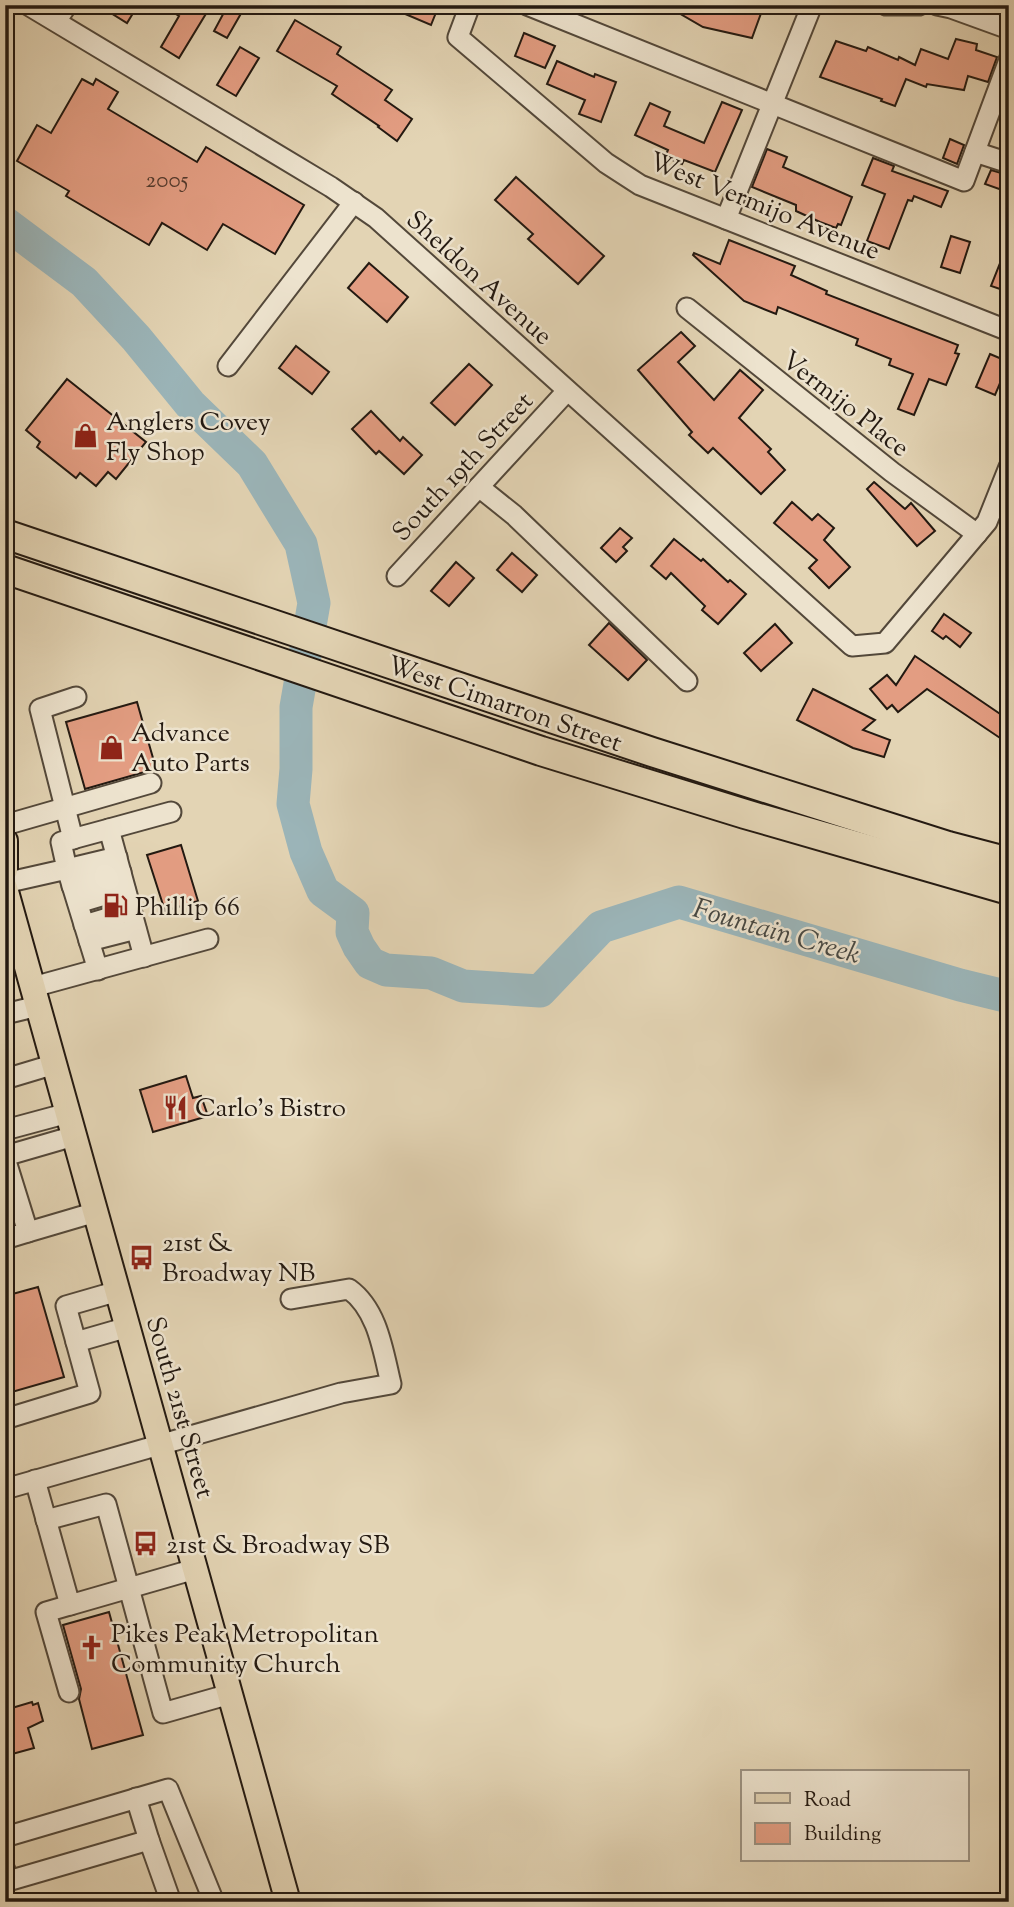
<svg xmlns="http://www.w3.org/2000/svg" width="1014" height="1907" font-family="'Sorts Mill Goudy',serif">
<rect width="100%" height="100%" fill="#e3d4b4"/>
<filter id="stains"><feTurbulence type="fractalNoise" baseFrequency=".00286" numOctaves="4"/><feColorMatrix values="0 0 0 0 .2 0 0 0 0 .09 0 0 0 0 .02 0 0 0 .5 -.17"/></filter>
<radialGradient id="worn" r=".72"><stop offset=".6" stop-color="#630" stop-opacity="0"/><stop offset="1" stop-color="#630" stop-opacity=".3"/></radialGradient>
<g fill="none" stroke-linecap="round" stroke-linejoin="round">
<!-- river -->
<polyline stroke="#9bb5b9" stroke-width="33" points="5,223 84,282 136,338 190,404 252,464 301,544 314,603 296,707 296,769 293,804 306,852 323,891 353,913 352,932 359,947 370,963 386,970 431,973 463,986 540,991 601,927 679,902 960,985 1009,997"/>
</g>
<!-- building -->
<g fill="#e39d82" stroke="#231911" stroke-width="2">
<polygon points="98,5 138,5 127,23"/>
<polygon points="161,5 195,5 207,12 179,58 161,47 179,16"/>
<polygon points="228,5 235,5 243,10 227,38 214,31"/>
<polygon points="384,5 439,5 431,25"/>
<polygon points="665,5 764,5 752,38 703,27"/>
<polygon points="295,20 341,47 337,54 392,90 385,100 412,119 397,141 378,127 379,126 332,94 337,86 277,51"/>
<polygon points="524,33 555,46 545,68 515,56"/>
<polygon points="956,39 977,44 976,50 997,57 988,82 968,76 964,90 927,84 926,87 906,79 895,106 881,101 882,99 820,77 836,41 866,51 868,47 898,60 899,57 915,65 921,49 948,59"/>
<polygon points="240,47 259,58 236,96 217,85"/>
<polygon points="557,61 594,77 595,74 616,82 601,122 579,114 585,100 547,84"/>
<polygon points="82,79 93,85 96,79 118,92 108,109 197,162 206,147 304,205 275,254 223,224 207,250 162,223 149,245 66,196 69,191 17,161 37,125 51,133"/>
<polygon points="722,102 742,110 715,172 684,160 682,164 665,157 668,150 635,135 650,103 670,112 664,126 704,143"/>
<polygon points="950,139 964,145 957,164 943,158"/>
<polygon points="767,149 787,157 783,167 852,197 841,225 838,224 836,228 820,222 796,211 796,205 752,187"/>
<polygon points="873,158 894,166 892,171 948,191 941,207 914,196 912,201 908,200 889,249 867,241 885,194 862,185"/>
<polygon points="991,170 1008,175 1002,190 985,184"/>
<polygon points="516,177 604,256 578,284 528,239 533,234 495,200"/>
<polygon points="951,236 970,242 960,273 941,267"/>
<polygon points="729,240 795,266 791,275 827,291 826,294 958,345 955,353 959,354 946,385 929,379 914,415 898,409 913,374 889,365 891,359 856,345 858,339 778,307 776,314 744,301 693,255 694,253 720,264"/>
<polygon points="1008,243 1009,243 1009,292 991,286"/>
<polygon points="369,263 408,297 387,322 348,288"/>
<polygon points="681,332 695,346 678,362 714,400 740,370 763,390 739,418 771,449 768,452 785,470 761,494 713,448 708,453 689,435 692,432 638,370"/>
<polygon points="296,346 329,372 312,394 279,368"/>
<polygon points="990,354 1009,362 995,395 976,387"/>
<polygon points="469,364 492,385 455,425 431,403"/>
<polygon points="67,379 146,442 116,479 108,472 96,486 80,473 76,478 37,447 40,442 26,430"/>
<polygon points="371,411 400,441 403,437 422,455 404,474 379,451 376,454 352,429"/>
<polygon points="874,482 905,509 911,503 935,531 917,546 867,489"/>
<polygon points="792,502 812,520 818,514 834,528 824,540 850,567 829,588 809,568 817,560 774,523"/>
<polygon points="620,528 632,538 623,547 627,551 616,562 601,548"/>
<polygon points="674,539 701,561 703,559 728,582 730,580 746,594 718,624 702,610 705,606 671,573 666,579 651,566"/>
<polygon points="512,553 537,575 522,592 497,570"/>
<polygon points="456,562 474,578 449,606 431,591"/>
<polygon points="944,614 971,633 960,647 946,636 943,639 932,631"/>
<polygon points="609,623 647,660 628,680 589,645"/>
<polygon points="775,624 792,643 761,671 744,653"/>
<polygon points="915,656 1009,720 1009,744 927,689 898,712 892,705 887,709 870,689 887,675 896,685"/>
<polygon points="813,689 875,720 863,730 890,740 884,757 853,748 797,720"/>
<polygon points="137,702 157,772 148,771 85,789 66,722"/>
<polygon points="181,845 198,901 165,911 147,855"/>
<polygon points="186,1076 193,1098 201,1096 208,1116 153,1132 140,1090"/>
<polygon points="38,1287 64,1377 5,1394 5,1296"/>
<polygon points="109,1612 143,1735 92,1749 79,1699 81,1689 63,1625"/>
<polygon points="32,1702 33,1705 38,1703 43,1721 28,1728 34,1748 5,1756 5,1710"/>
</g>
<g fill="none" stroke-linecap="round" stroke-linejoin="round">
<defs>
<g id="minor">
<polyline points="28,5 331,187 376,218 852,646 885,643 987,522 1009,467"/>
<polyline points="470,5 458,37 606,163 640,185 1009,331"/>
<polyline points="527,5 964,181 1009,60"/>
<polyline points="886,5 919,5"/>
<polyline points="937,5 951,8 1009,29"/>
<polyline points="56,21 67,5"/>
<polyline points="975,152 1009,163"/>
<polyline points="726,219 812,5"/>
<polyline points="687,308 892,472 977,534"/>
<polyline points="228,366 354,202"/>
<polyline points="479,487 514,515 687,681"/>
<polyline points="397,576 567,391"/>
<polyline points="5,825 151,783"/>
<polyline points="109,829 171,812"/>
<polyline points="73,839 40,709 76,697"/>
<polyline points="5,883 67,869 61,842 109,829 144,957"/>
<polyline points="72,886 121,872"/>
<polyline points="78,903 125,889"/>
<polyline points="84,925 131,911"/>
<polyline points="89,941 136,929"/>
<polyline points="98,970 67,869 117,857"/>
<polyline points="33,987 208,939"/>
<polyline points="5,1014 38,1006"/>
<polyline points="5,1079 55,1064"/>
<polyline points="5,1130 68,1113"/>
<polyline points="5,1156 74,1136"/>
<polyline points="5,1158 28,1232 5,1239"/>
<polyline points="28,1232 96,1212"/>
<polyline points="76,1342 66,1306 118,1291"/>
<polyline points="5,1419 90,1393 76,1342 128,1327"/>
<polyline points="35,1480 70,1605 129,1588 163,1713 230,1694"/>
<path d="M5,1489L341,1393L391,1384C383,1351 378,1310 349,1289L291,1299"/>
<polyline points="46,1520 106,1504 129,1588 195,1569"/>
<polyline points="69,1692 46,1612 70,1605"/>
<polyline points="5,1837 168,1789 214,1902"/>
<polyline points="149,1840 171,1902"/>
<polyline points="5,1870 8,1881 149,1840 136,1798"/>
</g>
<g id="major">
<polyline points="5,841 5,870"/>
<polyline points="5,888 288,1902"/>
</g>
<g id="highway">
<polyline points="5,534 652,752 948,846 1009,862"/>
<polyline points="5,569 541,751 745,814 1009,890"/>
</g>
</defs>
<!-- minor casing -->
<use href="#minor" stroke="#53483a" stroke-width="23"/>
<!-- major casing -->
<use href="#major" stroke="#231911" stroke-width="28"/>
<!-- highway casing -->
<use href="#highway" stroke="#231911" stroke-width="32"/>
<!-- minor -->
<use href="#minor" stroke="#ede3ce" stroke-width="19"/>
<!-- major -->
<use href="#major" stroke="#e3d4b4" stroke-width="24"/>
<!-- highway -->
<use href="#highway" stroke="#e3d4b4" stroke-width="28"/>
</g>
<!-- icons -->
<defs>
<symbol id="shop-bare" viewBox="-9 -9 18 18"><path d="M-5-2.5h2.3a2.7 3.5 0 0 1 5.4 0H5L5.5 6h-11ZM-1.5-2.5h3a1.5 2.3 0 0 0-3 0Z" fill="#8f2418" stroke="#ede3ce" stroke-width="2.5" paint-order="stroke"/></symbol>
<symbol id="fuel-bare" viewBox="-9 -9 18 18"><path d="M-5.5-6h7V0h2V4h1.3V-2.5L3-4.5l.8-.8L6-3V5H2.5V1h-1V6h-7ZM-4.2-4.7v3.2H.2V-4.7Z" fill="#8f2418" stroke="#ede3ce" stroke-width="2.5" paint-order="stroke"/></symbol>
<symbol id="restaurant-bare" viewBox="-9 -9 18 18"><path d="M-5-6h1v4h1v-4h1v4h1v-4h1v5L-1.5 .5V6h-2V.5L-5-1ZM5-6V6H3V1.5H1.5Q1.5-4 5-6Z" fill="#8f2418" stroke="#ede3ce" stroke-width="2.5" paint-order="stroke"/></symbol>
<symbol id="bus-bare" viewBox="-9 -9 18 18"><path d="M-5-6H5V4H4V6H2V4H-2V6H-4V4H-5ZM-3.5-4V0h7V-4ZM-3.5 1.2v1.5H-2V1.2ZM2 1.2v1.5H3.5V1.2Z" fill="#8f2418" stroke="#ede3ce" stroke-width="2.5" paint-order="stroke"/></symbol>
<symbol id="church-bare" viewBox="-9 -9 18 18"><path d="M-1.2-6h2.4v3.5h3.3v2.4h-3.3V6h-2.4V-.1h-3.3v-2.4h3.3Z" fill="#8f2418" stroke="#ede3ce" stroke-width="2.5" paint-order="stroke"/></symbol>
</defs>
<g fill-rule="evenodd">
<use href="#shop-bare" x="68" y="418" width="35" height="35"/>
<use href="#shop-bare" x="94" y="730" width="35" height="35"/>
<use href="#fuel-bare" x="98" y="888" width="35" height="35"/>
<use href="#restaurant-bare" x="158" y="1090" width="35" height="35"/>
<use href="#bus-bare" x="124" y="1240" width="35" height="35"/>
<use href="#bus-bare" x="128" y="1526" width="35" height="35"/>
<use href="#church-bare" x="74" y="1630" width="35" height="35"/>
</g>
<g text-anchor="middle" stroke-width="5" stroke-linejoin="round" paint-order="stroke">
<!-- number labels -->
<g font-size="23" fill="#533a2d">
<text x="167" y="187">2005</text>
</g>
<!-- street labels -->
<g font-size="26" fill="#231911" stroke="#ede3ce">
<text transform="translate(765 205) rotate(22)" y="9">West Vermijo Avenue</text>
<text transform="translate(480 277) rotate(42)" y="9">Sheldon Avenue</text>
<text transform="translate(846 403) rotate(38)" y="9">Vermijo Place</text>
<text transform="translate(462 466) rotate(-47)" y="9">South 19th Street</text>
<text transform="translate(505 703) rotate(19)" y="9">West Cimarron Street</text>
<text transform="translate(181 1407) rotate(74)" y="9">South 21st Street</text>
</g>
<!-- poi labels -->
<g font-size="26" fill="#231911" stroke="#ede3ce" text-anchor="start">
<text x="106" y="430">Anglers Covey<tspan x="106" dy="30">Fly Shop</tspan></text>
<text x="131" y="741">Advance<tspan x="131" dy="30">Auto Parts</tspan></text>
<text x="135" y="915">Phillip 66</text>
<text x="195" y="1116">Carlo's Bistro</text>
<text x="162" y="1251">21st &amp;<tspan x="162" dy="30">Broadway NB</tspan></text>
<text x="166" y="1553">21st &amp; Broadway SB</text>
<text x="111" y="1642">Pikes Peak Metropolitan<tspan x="111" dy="30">Community Church</tspan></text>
</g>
<!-- water labels -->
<g font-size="28" font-style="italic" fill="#474843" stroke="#ede3ce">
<text transform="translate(777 930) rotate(16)" y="10">Fountain Creek</text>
</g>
</g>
<!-- margin -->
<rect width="1014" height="1907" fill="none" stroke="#e3d4b4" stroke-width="28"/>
<rect x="7" y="7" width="1000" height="1893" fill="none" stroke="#231911" stroke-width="3.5"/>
<rect x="14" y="14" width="986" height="1879" fill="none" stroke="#231911" stroke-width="2"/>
<!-- legend -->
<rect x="741" y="1770" width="228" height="91" fill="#ede3ce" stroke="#9c9282" stroke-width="2"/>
<rect x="755" y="1793" width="35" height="10" fill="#e3d4b4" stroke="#9c9282" stroke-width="2"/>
<text x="804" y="1806" font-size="21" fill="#231911">Road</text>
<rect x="755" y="1823" width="35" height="21" fill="#e39d82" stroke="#9c9282" stroke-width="2"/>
<text x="804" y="1840" font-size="21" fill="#231911">Building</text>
<rect width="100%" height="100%" filter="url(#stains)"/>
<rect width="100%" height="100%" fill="url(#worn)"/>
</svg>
